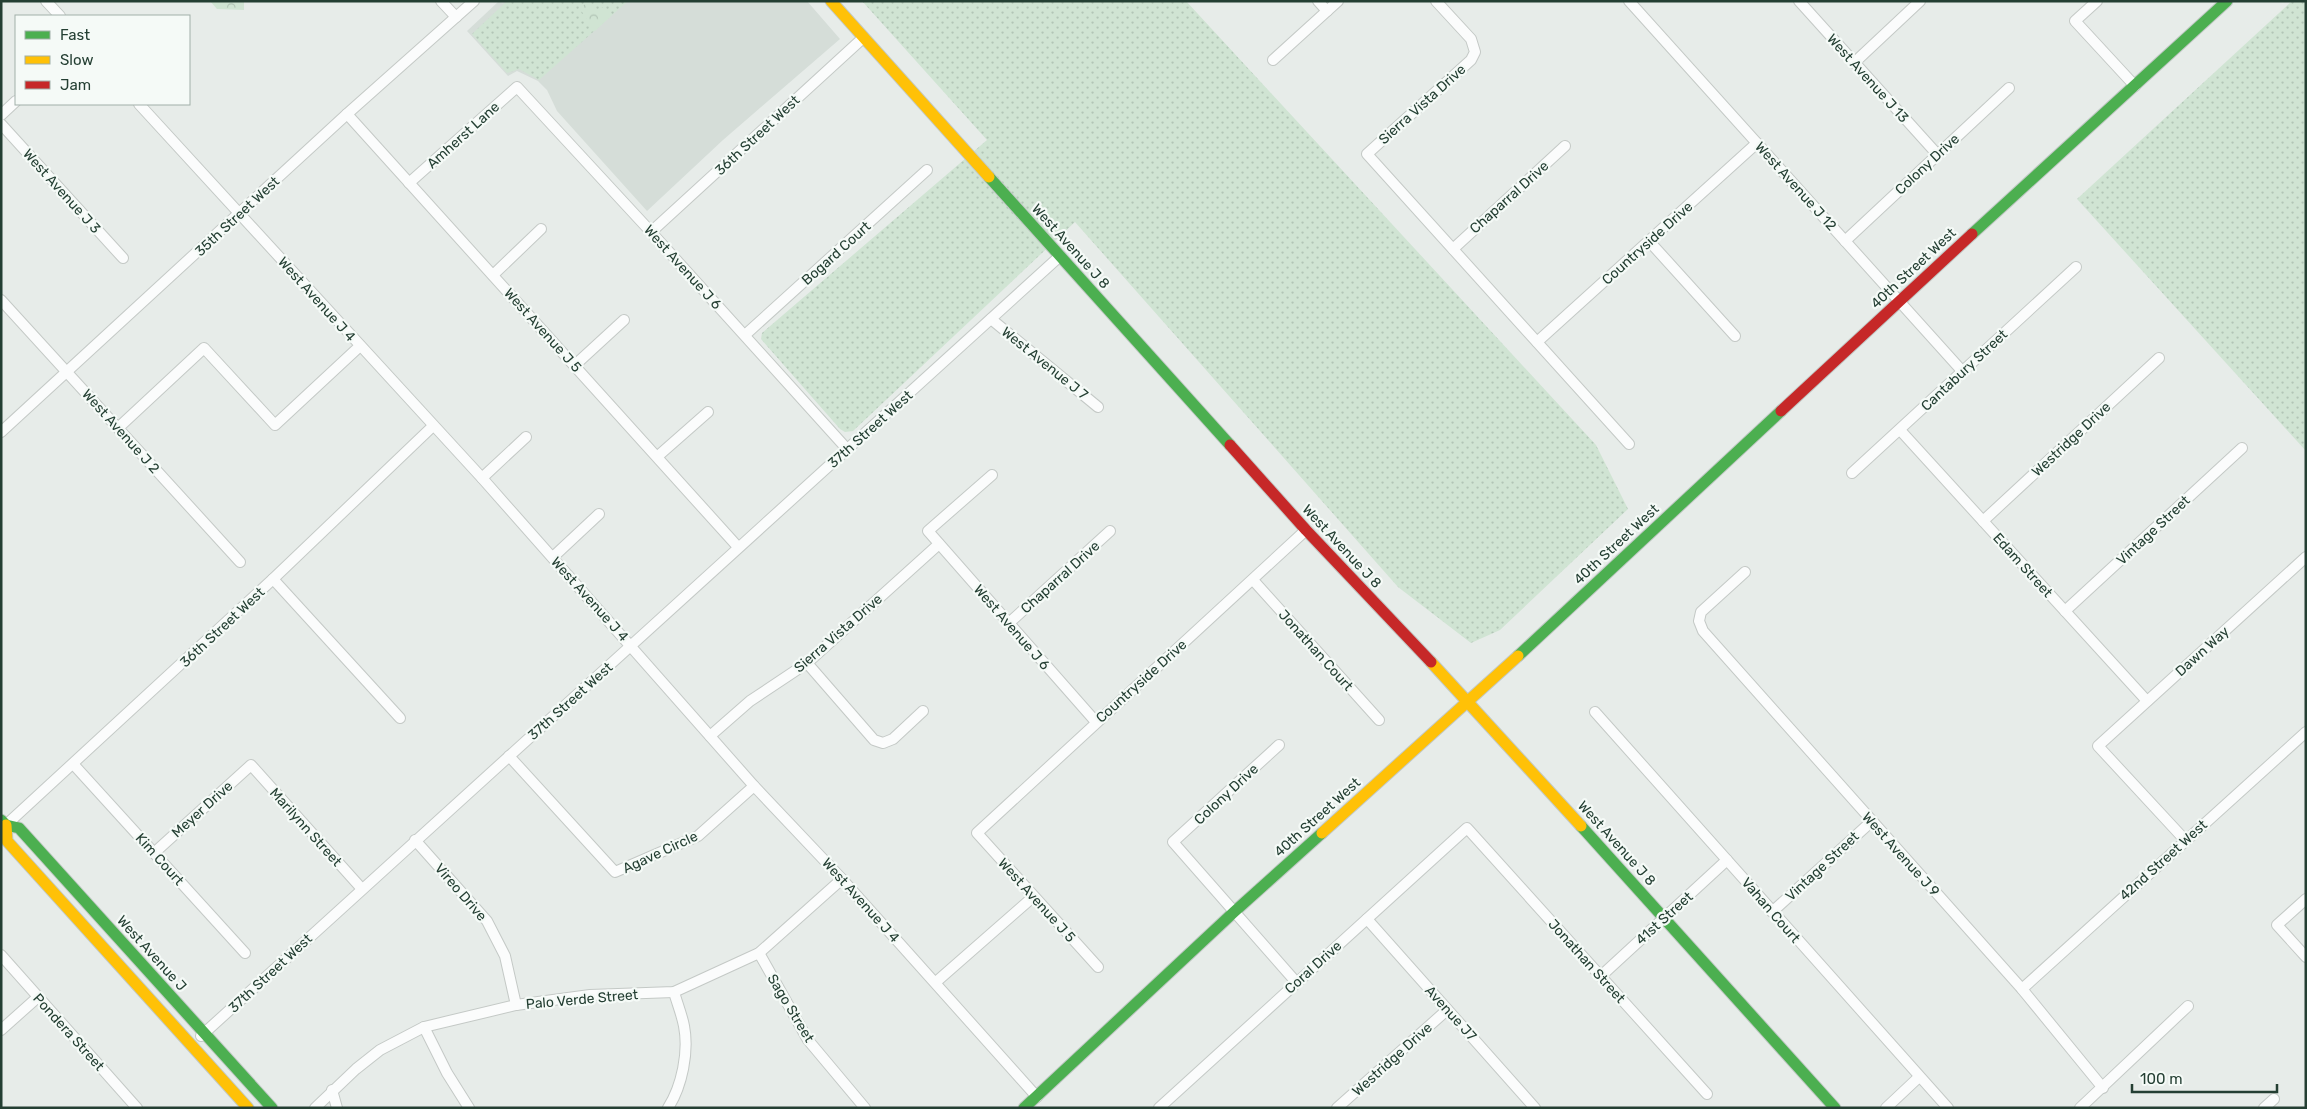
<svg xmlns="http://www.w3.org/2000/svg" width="2307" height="1109" font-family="Rubik,sans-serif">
<defs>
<pattern id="grass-dots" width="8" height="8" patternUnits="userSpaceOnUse" patternTransform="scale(1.25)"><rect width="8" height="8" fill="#d0e4d3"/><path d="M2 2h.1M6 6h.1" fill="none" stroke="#b2c5b6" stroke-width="1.8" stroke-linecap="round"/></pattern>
<pattern id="forest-crowns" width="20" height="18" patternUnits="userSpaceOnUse" patternTransform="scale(1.25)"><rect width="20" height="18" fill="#d0e4d3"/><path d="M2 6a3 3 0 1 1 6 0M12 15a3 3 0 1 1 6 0" fill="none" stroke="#b2c5b6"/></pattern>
</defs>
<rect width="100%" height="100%" fill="#e7ece9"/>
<!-- built -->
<polygon fill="#d5ddd8" points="499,1 807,1 840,39 723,140 647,211 557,111 547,90 538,81 517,71 508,76 467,31"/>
<!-- grass -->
<g fill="url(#grass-dots)">
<polygon points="507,1 628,1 539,80 519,69 507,73 472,34"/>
<polygon points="862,1 1186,1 1596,445 1628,509 1500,630 1471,643 1398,587 1075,222 853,431 845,432 840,429 761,339 762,333 987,140"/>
<polygon points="2292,1 2306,1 2306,451 2077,199"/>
</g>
<!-- forest -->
<g fill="url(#forest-crowns)">
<polygon points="210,1 244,1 244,10 217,9"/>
<polygon points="588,1 597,11 602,7 610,17 595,31 580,9"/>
</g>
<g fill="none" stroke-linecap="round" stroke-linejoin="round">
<defs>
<g id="street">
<polyline points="46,1 60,16"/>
<polyline points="441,1 456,17"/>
<polyline points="1318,1 1327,11"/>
<polyline points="1436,1 1471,39 1475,52 1471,60 1367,154 1629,444"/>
<polyline points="1629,1 1963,372"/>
<polyline points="1799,1 1937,154"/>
<polyline points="2097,1 2075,21 2135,86"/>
<polyline points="1273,60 1338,1"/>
<polyline points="1855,62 1920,1"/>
<polyline points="139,104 482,478 754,786 842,879 1037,1097"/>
<polyline points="347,114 738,547"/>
<polyline points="1,115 16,101"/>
<polyline points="1,124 123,258"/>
<polyline points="409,183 517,87 651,232 847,449"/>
<polyline points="651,232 863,38"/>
<polyline points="1649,241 1735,336"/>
<polyline points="1845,241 2009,88"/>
<polyline points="1453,249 1565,146"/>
<polyline points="493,275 541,229"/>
<polyline points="1,300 240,562"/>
<polyline points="991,319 1098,407"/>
<polyline points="745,335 927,170"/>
<polyline points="1537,342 1757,143"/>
<polyline points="575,365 624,320"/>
<polyline points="118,428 204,348 275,425 360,346"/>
<polyline points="1900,430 2147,701"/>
<polyline points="1,432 347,114 474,1"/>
<polyline points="658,456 708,412"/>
<polyline points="1852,473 2076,267"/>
<polyline points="992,475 928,531 1096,722"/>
<polyline points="482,478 526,437"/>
<polyline points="1983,521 2159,358"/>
<polyline points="553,557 599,514"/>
<polyline points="1745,572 1701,612 1699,621 1703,631 2022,989 2103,1088"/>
<polyline points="273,579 400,718"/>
<polyline points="1253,580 1379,720"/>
<polyline points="2065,611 2242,448"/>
<polyline points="1009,623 1110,531"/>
<polyline points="807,663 874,740 883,743 893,739 923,711"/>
<polyline points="1595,712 1948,1108"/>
<polyline points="710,736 750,701 807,663 939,544"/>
<polyline points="1279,745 1173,842 1296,982"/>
<polyline points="509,756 615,872 698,836 754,786"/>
<polyline points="74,765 245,953"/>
<polyline points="6,825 273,579 433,426"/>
<polyline points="415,840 487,921 505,956 516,1005"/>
<polyline points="2185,840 2098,746 2306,557"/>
<polyline points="154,853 251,765 362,889"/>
<polyline points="2306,899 2277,925 2306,957"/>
<polyline points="1772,912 1872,821"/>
<polyline points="1367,919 1535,1108"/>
<polyline points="759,953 808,1040 865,1108"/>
<polyline points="1,955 137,1108"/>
<polyline points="1098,967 977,833 1306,530"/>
<polyline points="1601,976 1727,860"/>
<polyline points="936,982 1033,897"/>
<polyline points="2022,989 2306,732"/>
<polyline points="424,1027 447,1073 469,1108"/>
<polyline points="1,1030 38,997"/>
<polyline points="201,1036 1060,256"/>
<polyline points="332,1090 337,1108"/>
<polyline points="315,1108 356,1069 380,1050 424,1027 516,1005 590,995 674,992 759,953 842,879"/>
<path d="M668,1108C682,1086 689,1052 684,1026C682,1015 677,1003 674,992"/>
<polyline points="1159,1108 1467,828 1707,1094"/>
<polyline points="1337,1108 1447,1010"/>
<polyline points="1886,1108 1919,1077"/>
<polyline points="2080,1108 2188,1006"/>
<polyline points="2264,1108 2274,1099"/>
</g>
<g id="fast">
<polyline points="989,177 1230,445"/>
<polyline points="1972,234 2227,1"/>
<polyline points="1518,656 1781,411"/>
<polyline points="1,820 6,825 19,828 272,1108"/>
<polyline points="1581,826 1835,1108"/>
<polyline points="1024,1108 1234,912 1322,833"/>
</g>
<g id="slow">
<polyline points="831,1 989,177"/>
<polyline points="1431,662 1581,826"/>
<polyline points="6,825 7,841 248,1108"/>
<polyline points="1322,833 1518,656"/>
</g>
<g id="jam">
<polyline points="1781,411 1972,234"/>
<polyline points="1230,445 1306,530 1431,662"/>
</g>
</defs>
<!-- street casing -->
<use href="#street" stroke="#c4c9c6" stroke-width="12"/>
<!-- fast casing -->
<use href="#fast" stroke="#c2c9c6" stroke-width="13"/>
<!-- slow casing -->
<use href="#slow" stroke="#c2c9c6" stroke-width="13"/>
<!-- jam casing -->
<use href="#jam" stroke="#c2c9c6" stroke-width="13"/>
<!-- street -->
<use href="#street" stroke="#fbfcfc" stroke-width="10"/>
<!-- fast -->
<use href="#fast" stroke="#4caf50" stroke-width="11"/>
<!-- slow -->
<use href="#slow" stroke="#ffc107" stroke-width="11"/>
<!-- jam -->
<use href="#jam" stroke="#c62828" stroke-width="11"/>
</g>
<g text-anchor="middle" stroke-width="4.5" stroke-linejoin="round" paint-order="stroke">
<!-- street labels -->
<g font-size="14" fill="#243f33" stroke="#f5faf7">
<text transform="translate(1868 78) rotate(48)" y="5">West Avenue J 13</text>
<text transform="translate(1422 104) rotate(-42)" y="5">Sierra Vista Drive</text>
<text transform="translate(463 135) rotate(-42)" y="5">Amherst Lane</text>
<text transform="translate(757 135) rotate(-43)" y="5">36th Street West</text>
<text transform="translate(1927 164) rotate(-43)" y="5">Colony Drive</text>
<text transform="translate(1796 186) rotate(48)" y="5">West Avenue J 12</text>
<text transform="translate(62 191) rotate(48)" y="5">West Avenue J 3</text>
<text transform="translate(1509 197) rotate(-42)" y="5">Chaparral Drive</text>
<text transform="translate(237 216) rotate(-43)" y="5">35th Street West</text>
<text transform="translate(1647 243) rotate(-42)" y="5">Countryside Drive</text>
<text transform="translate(1071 246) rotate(48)" y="5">West Avenue J 8</text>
<text transform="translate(836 253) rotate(-42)" y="5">Bogard Court</text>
<text transform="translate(683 267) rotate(48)" y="5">West Avenue J 6</text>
<text transform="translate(1913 268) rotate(-43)" y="5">40th Street West</text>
<text transform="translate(317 299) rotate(48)" y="5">West Avenue J 4</text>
<text transform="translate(543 330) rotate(48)" y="5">West Avenue J 5</text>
<text transform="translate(1045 363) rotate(39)" y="5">West Avenue J 7</text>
<text transform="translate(1964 370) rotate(-43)" y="5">Cantabury Street</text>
<text transform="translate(870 429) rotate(-42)" y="5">37th Street West</text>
<text transform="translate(121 431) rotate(48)" y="5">West Avenue J 2</text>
<text transform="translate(2071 439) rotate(-43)" y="5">Westridge Drive</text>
<text transform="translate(2153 530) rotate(-43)" y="5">Vintage Street</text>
<text transform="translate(1616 544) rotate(-43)" y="5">40th Street West</text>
<text transform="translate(1342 546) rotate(47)" y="5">West Avenue J 8</text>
<text transform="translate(2023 565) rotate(48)" y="5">Edam Street</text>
<text transform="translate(1060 577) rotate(-42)" y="5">Chaparral Drive</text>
<text transform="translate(590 599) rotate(48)" y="5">West Avenue J 4</text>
<text transform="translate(222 627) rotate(-43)" y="5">36th Street West</text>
<text transform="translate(1012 627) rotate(49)" y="5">West Avenue J 6</text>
<text transform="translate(838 633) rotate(-41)" y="5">Sierra Vista Drive</text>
<text transform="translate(1316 650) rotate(48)" y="5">Jonathan Court</text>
<text transform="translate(2202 651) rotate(-42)" y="5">Dawn Way</text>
<text transform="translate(1141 681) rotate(-42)" y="5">Countryside Drive</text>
<text transform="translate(570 701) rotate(-42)" y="5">37th Street West</text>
<text transform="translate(1226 794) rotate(-43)" y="5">Colony Drive</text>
<text transform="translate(202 809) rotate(-42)" y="5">Meyer Drive</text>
<text transform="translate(1317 817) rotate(-42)" y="5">40th Street West</text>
<text transform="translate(306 827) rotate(48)" y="5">Marilynn Street</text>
<text transform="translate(1617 843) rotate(48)" y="5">West Avenue J 8</text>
<text transform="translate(660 852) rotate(-25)" y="5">Agave Circle</text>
<text transform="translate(1901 854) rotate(48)" y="5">West Avenue J 9</text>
<text transform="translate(160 859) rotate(48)" y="5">Kim Court</text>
<text transform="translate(2163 860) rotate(-42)" y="5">42nd Street West</text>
<text transform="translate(1822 866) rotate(-43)" y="5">Vintage Street</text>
<text transform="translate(461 892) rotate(49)" y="5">Vireo Drive</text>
<text transform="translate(861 900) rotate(48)" y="5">West Avenue J 4</text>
<text transform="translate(1037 900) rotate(48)" y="5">West Avenue J 5</text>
<text transform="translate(1771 910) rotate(49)" y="5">Vahan Court</text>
<text transform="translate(1664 918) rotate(-42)" y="5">41st Street</text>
<text transform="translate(152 953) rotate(48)" y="5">West Avenue J</text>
<text transform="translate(1587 961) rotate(48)" y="5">Jonathan Street</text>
<text transform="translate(1313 967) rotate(-42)" y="5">Coral Drive</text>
<text transform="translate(270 973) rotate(-43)" y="5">37th Street West</text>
<text transform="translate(582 999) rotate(-5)" y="5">Palo Verde Street</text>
<text transform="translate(791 1008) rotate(59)" y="5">Sago Street</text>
<text transform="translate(1451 1013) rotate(48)" y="5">Avenue J7</text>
<text transform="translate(69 1032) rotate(48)" y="5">Pondera Street</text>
<text transform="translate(1392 1059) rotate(-42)" y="5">Westridge Drive</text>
</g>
</g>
<!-- border -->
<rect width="2307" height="1109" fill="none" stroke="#243f33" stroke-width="5"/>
<!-- legend -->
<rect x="15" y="15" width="175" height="90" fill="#f5faf7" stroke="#a1afa9"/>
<rect x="25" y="31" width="25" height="8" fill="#4caf50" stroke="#a1afa9"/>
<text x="60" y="40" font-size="15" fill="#243f33">Fast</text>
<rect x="25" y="56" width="25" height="8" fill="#ffc107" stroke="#a1afa9"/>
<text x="60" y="65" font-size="15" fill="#243f33">Slow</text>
<rect x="25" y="81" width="25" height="8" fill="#c62828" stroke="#a1afa9"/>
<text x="60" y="90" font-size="15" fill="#243f33">Jam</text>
<!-- scale -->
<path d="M2132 1084v8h145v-8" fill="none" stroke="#243f33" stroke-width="2.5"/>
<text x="2140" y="1084" font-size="15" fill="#243f33" stroke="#f5faf7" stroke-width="4" paint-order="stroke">100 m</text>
</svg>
